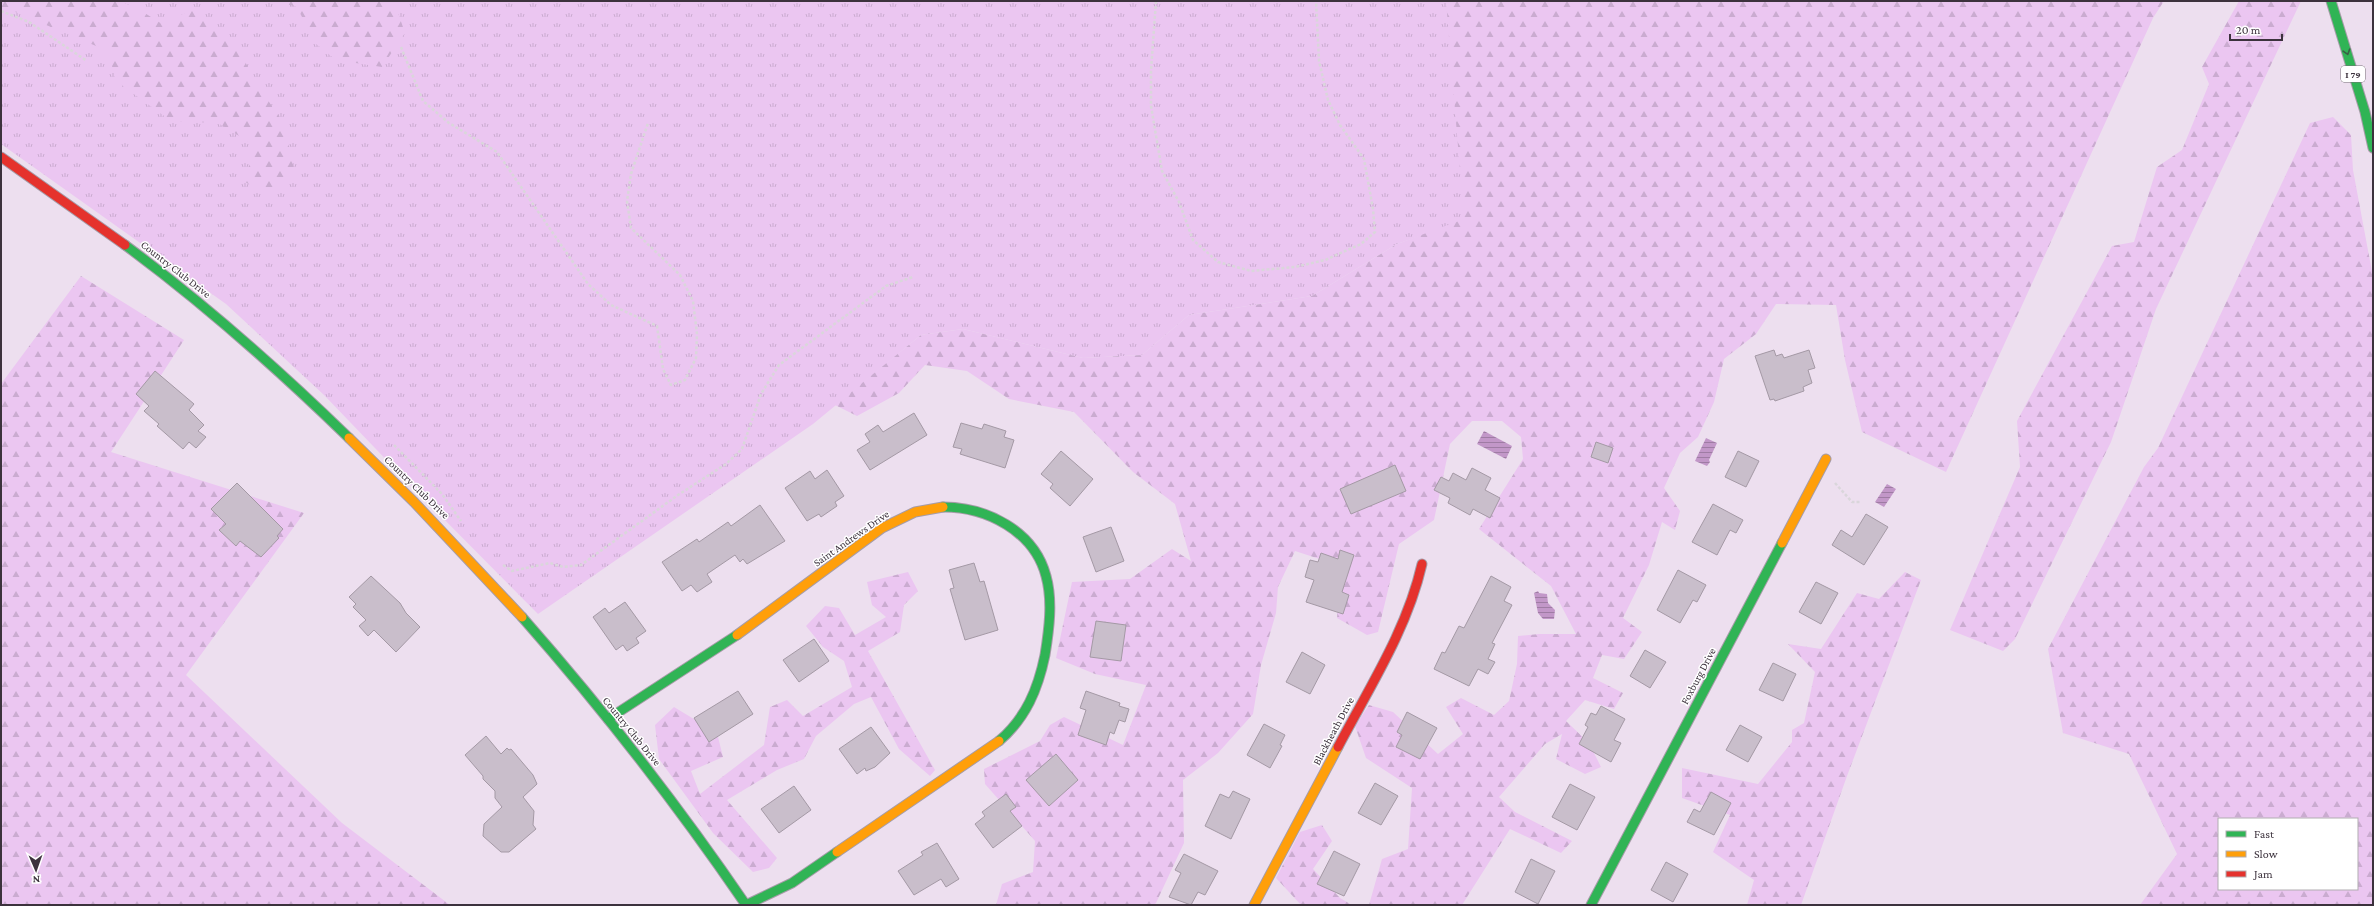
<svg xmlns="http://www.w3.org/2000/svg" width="2374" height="906" font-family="'Crimson Pro',serif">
<defs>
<pattern id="grass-tufts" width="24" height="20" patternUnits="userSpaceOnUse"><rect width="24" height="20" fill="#ebc6f1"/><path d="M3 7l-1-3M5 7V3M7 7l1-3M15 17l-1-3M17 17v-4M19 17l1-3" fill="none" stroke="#caabd0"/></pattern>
<pattern id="forest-firs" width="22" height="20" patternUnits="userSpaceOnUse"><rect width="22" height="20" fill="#ebc6f1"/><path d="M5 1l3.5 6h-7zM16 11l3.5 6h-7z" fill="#caabd0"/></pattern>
<pattern id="water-rules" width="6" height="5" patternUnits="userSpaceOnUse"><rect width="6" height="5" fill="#c297c8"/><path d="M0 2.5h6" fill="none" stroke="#9f7ca4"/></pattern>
</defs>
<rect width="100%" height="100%" fill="#eddfef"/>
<!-- grass -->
<polygon fill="url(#grass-tufts)" points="1,1 1461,1 1471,218 1397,244 1312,296 1189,315 1142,355 1083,358 963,329 921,335 813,424 538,614 424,499 324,395 226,304 1,144"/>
<!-- forest -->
<g fill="url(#forest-firs)" fill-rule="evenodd">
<polygon points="1,1 120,1 140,10 162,24 195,8 235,42 255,81 284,124 294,169 266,194 245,182 254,145 218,123 171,121 116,81 108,51 1,6"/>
<polygon points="275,1 394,1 405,33 382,67 336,60 315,43 297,7"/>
<polygon points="1446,1 2164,1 2153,18 1946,472 1862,432 1845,360 1836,305 1776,304 1756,334 1724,359 1714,402 1698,437 1680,453 1664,488 1680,511 1675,530 1662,522 1649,565 1623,618 1642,632 1624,659 1602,655 1593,678 1623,693 1614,709 1585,700 1566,721 1589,743 1601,767 1585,774 1556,759 1562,734 1545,744 1499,797 1515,812 1572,841 1561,853 1510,829 1462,905 1369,905 1382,859 1408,849 1412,788 1366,758 1355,726 1369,705 1393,712 1438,754 1463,734 1446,707 1461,698 1494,715 1509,701 1517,664 1518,636 1539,634 1576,634 1551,586 1479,529 1523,459 1521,437 1502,421 1472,421 1450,444 1434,520 1399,544 1378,632 1367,635 1337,618 1341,566 1295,551 1278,587 1276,613 1261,665 1253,714 1218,753 1183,780 1184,843 1156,903 1154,905 996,905 1002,884 1033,872 1035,841 985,784 984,769 1040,741 1050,725 1064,717 1123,745 1146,685 1095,674 1056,658 1072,582 1130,579 1172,549 1191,561 1175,504 1133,472 1074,412 1009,399 967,371 925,365 899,393 857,416 835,405 921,335 963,329 1083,358 1142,355 1189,315 1312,296 1397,244 1464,219"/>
<polygon points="2239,1 2301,1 2156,309 2111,442 2015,639 2003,651 1950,630 2020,467 2017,421 2112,246 2134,242 2157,167 2182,150 2209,84 2202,67"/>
<path d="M2333,117L2351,135L2353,170L2373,277V905H2140L2177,854L2129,754L2063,733L2048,649L2144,467L2158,448L2310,123ZM2219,819H2357V889H2219Z"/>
<polygon points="81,276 184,340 111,452 304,513 186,675 342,823 450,905 1,905 1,384"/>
<polygon points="908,572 918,591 904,605 900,632 868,651 935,770 930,776 899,749 871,697 854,704 816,736 804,759 777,770 727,800 777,858 769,868 753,872 713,833 659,759 655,725 674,707 717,733 723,757 691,771 700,794 764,745 770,707 787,700 803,716 852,687 844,661 823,647 806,626 825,606 839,608 855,635 886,617 872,605 867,582"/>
<polygon points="1905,572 1921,580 1847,776 1801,905 1747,905 1754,880 1713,852 1730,815 1682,798 1682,768 1758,784 1792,742 1792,730 1804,723 1815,672 1788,644 1821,649 1857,593 1879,599"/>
<polygon points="1322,825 1332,841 1313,869 1340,898 1352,905 1301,905 1276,878 1300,832"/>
</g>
<!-- water -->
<g fill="url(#water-rules)">
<polygon points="1484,431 1512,446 1506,459 1477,444"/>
<polygon points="1706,438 1717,443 1709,460 1710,462 1707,466 1695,461"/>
<polygon points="1887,484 1896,489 1884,507 1875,502"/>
<polygon points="1538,591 1539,593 1547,594 1548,603 1555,610 1554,619 1543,619 1538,613 1534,593"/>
</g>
<!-- building -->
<g fill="#c9becb" stroke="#a499a5">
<polygon points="1774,350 1776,356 1782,354 1784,358 1809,350 1815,368 1808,370 1812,383 1803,387 1804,391 1775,401 1774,399 1770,400 1755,356"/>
<polygon points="155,371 194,404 189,410 204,425 198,431 206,437 196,448 189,442 183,449 157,426 159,424 144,411 149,406 136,394"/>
<polygon points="914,413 927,435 870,470 857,450 870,442 865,434 878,425 883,432"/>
<polygon points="961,423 982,429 984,424 1006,431 1004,437 1014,440 1005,468 960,454 962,449 953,447"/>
<polygon points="1596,442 1613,448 1608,463 1591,457"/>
<polygon points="1061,451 1093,479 1070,506 1050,488 1053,484 1041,474"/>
<polygon points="1738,451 1759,461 1746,487 1725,477"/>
<polygon points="1395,465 1406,491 1351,514 1340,489"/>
<polygon points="1472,468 1491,478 1485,490 1500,498 1490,518 1473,509 1470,515 1448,503 1450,498 1434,490 1441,477 1449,481 1453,473 1466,480"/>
<polygon points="827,470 844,496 835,502 837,506 821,517 819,514 807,521 785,488 810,471 815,479"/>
<polygon points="237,483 283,529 277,536 279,538 261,557 240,541 236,546 219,530 226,524 211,509"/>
<polygon points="1713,504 1743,520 1736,533 1730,530 1717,555 1692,542"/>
<polygon points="760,505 785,541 747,564 743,559 740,562 735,555 707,574 712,582 697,592 691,585 682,591 662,562 697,539 699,542 728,522 731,526"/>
<polygon points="1866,514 1888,527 1864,565 1832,545 1841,530 1852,537"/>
<polygon points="1111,527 1124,561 1096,572 1083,537"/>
<polygon points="1340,550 1354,555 1342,592 1349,595 1343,614 1306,602 1314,580 1305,577 1310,560 1318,562 1321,553 1338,559"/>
<polygon points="974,563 980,582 984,581 998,630 965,640 950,589 954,588 949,570"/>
<polygon points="1678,570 1706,585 1697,602 1693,600 1680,623 1657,610"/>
<polygon points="371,576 400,603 406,613 420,627 396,652 374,630 368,636 359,626 366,620 353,607 356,604 349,597"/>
<polygon points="1491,576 1511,587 1504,601 1512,605 1492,643 1495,644 1488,659 1495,662 1488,674 1478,669 1469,686 1434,669 1442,652 1445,653 1459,626 1464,628"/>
<polygon points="1816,582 1838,593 1821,624 1799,612"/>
<polygon points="625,602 646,631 636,638 639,643 627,651 623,645 616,650 593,617 605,608 609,613"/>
<polygon points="1096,621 1126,625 1121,661 1090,657"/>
<polygon points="814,639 829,661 799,682 783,660"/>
<polygon points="1645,650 1666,662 1650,688 1630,676"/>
<polygon points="1302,652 1325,665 1310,694 1286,682"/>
<polygon points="1773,663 1796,674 1783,701 1759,690"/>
<polygon points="738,691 753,714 709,742 694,718"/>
<polygon points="1086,691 1120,703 1119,706 1129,709 1125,722 1119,720 1114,734 1110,732 1106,745 1078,735 1086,710 1080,708"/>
<polygon points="1601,706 1625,719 1614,740 1621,743 1611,762 1579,744 1588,727 1585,725 1591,713 1596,715"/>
<polygon points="1407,712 1437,728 1420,759 1396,747 1402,735 1397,732"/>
<polygon points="1264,724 1285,735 1280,745 1282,746 1270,768 1247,755"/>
<polygon points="1740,725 1762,737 1748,762 1726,750"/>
<polygon points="871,727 890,753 875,767 866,771 865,768 857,774 839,749"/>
<polygon points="486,736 501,754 507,748 509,750 511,749 533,775 537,784 523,797 534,811 533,825 536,829 509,852 501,852 483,836 484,824 502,807 495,798 495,791 483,779 483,776 465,755"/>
<polygon points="1056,754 1078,780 1049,806 1026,780"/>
<polygon points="1375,783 1398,796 1381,825 1358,813"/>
<polygon points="1570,784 1595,797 1577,830 1552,817"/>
<polygon points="794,786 811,810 779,833 761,809"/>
<polygon points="1233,791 1250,799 1231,839 1205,826 1220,794 1229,798"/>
<polygon points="1711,792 1731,803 1714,835 1687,822 1694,809 1700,812"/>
<polygon points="1006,794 1016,807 1010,811 1022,826 993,848 975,824 985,816 982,812"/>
<polygon points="937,843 959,879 946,887 941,879 914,895 898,871 923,855 921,852"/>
<polygon points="1334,851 1360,864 1344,896 1317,884"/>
<polygon points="1184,854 1218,871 1205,895 1198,892 1191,905 1169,897 1181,873 1175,870"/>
<polygon points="1531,859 1555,871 1538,904 1515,892"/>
<polygon points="1666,862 1688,874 1673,902 1651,890"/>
</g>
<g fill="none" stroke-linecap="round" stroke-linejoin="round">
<defs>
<g id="fast">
<polyline points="2331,1 2365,112 2373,148"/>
<path d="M125,245C205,304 278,369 349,438"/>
<path d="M943,507C987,507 1034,531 1046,576C1053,601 1049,630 1045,655C1038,689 1026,718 999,741"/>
<path d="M522,617C603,709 677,804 746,905L792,883L837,852"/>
<polyline points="608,719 737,635"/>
<polyline points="1591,905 1782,543"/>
</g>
<g id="slow">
<polyline points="349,438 414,502 522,617"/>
<polyline points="1782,543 1826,459"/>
<polyline points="737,635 882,528 915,512 943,507"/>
<polyline points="837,852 999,741"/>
<polyline points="1254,905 1338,747"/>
</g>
<g id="jam">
<polyline points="1,157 125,245"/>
<path d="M1338,747C1369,688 1407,630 1422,564"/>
</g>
</defs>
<!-- fast casing -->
<use href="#fast" stroke="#a69ca8" stroke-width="11"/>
<!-- slow casing -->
<use href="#slow" stroke="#a69ca8" stroke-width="11"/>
<!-- jam casing -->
<use href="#jam" stroke="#a69ca8" stroke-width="11"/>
<!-- path -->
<g stroke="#dad6db" stroke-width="2.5" stroke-dasharray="3 2" stroke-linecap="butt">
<polyline points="1156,1 1151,70 1151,106 1162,171 1179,202 1193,240 1218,262 1251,271 1295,267 1325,260 1361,244 1375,232 1373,209 1364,159 1340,125 1328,100 1319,61 1316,1"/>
<polyline points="1,11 29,22 87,61"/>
<polyline points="401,47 423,101 449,123 497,152 588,284 611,305 657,326 663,369 671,385 685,380 696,358 697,334 693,301 680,275 631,228 627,201 631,174 648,123"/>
<polyline points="394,445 442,494 461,521"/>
<polyline points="1835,483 1852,502 1860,502"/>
<polyline points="503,565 512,571 550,563 563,567 581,565 678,495 726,464 742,449 761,394 779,365 886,286 913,277"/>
</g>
<!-- fast -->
<use href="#fast" stroke="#30b455" stroke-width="9"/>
<!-- slow -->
<use href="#slow" stroke="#ff9f0a" stroke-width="9"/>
<!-- jam -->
<use href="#jam" stroke="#e5322d" stroke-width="9"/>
</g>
<!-- one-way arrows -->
<defs><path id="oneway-chevron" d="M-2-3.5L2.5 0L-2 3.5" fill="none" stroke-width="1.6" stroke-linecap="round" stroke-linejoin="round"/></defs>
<use stroke="#386045" href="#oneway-chevron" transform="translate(2347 52) rotate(73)"/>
<g text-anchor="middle" stroke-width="3" stroke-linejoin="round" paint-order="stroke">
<!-- shield labels -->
<rect fill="#fff" stroke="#767077" stroke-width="1" x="2341" y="66" width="24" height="16" rx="3"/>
<g font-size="10" font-weight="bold" fill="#3c323d">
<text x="2353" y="78">I 79</text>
</g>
<!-- street labels -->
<g font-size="11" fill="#3c323d" stroke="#fff">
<text transform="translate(176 269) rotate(38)" y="4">Country Club Drive</text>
<text transform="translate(417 487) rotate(44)" y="4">Country Club Drive</text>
<text transform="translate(851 538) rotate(-35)" y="4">Saint Andrews Drive</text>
<text transform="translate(1698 676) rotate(-62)" y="4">Foxburg Drive</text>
<text transform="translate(632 731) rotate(51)" y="4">Country Club Drive</text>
<text transform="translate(1333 731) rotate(-62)" y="4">Blackheath Drive</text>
</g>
</g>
<!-- border -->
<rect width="2374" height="906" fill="none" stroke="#3c323d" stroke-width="4"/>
<!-- legend -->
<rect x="2218" y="818" width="140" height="72" fill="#ffffff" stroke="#b1adb1"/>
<rect x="2226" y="831" width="20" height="6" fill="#30b455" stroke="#b1adb1"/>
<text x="2254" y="838" font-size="12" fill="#3c323d">Fast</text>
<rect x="2226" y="851" width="20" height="6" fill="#ff9f0a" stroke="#b1adb1"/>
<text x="2254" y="858" font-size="12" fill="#3c323d">Slow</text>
<rect x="2226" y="871" width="20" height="6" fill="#e5322d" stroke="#b1adb1"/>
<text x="2254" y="878" font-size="12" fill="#3c323d">Jam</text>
<!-- north arrow -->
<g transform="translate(36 870) rotate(178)" stroke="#ffffff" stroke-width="3" paint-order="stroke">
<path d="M0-3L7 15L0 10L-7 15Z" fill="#3c323d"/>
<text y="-6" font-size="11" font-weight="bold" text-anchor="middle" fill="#3c323d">N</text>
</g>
<!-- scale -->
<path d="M2230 34v6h52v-6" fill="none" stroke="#3c323d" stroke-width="2"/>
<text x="2236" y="34" font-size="12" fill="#3c323d" stroke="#ffffff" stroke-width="3" paint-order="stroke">20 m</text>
</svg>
